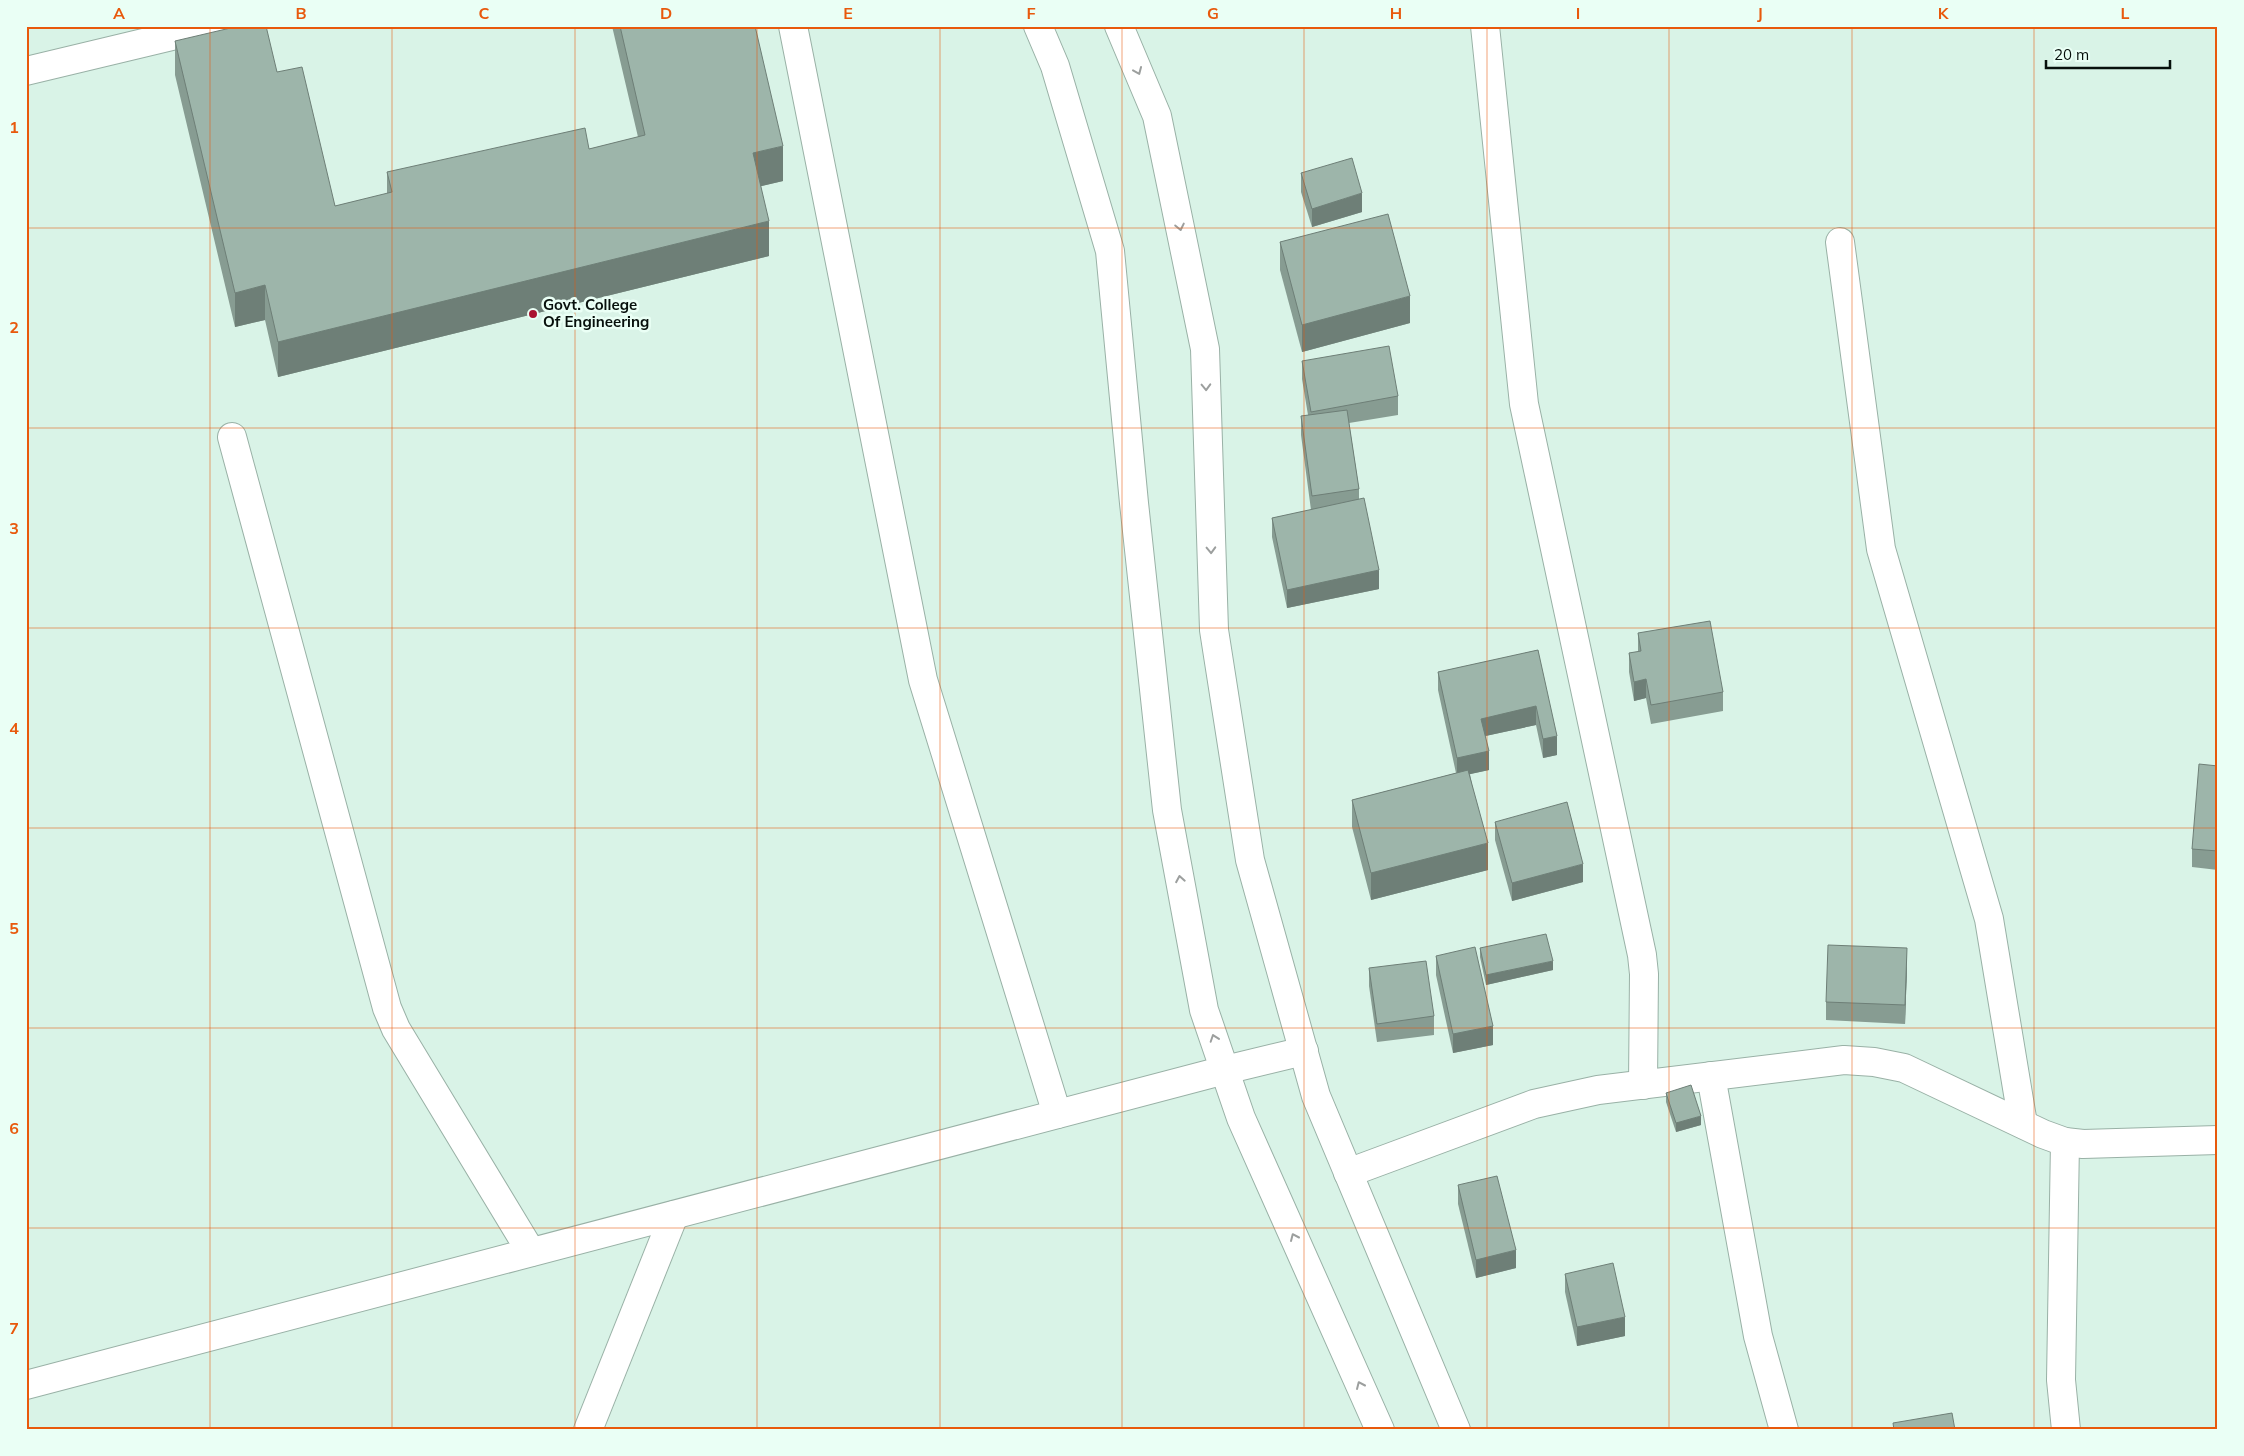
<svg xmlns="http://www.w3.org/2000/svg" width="2244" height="1456" font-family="Mulish,sans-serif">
<rect width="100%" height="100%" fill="#d9f3e7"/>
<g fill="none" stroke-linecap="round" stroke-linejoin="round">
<defs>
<g id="minor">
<polyline points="793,26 923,680 1057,1114"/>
<polyline points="1485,26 1524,404 1642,955 1644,974 1643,1085"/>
<polyline points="26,71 214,26"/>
<polyline points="1840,242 1881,549 1989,919 2023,1124"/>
<polyline points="232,437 387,1008 396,1029 531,1252"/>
<polyline points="1711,1076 1758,1336 1784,1430"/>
<polyline points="2065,1142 2061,1380 2066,1430"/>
<polyline points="1348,1173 1534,1104 1598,1090 1844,1060 1874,1062 1904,1068 2043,1134 2065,1142 2083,1144 2218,1140"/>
<polyline points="26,1385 1225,1070 1304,1051"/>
<polyline points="588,1430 674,1215"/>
</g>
<g id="highway">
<polyline points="1038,26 1055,66 1110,251 1134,503 1167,810 1204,1010 1241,1118 1380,1430"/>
<polyline points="1119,26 1157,116 1205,349 1214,630 1250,860 1316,1096 1456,1430"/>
</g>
</defs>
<!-- minor casing -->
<use href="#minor" stroke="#99b1a6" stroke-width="30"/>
<!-- highway casing -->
<use href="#highway" stroke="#99b1a6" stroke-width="30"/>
<!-- minor -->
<use href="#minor" stroke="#fff" stroke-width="28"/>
<!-- highway -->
<use href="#highway" stroke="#fff" stroke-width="28"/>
</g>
<!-- wall -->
<g fill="#879c92">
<polygon points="612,26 755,26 783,181 761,186 769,256 278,377 265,320 235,327 175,75 175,41 277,72 335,206 387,194 387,172 589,149 638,137"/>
<polygon points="1301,173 1362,212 1312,227 1301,192"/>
<polygon points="1280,242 1410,323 1302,352 1280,270"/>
<polygon points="1302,361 1398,396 1398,415 1349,423 1359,489 1359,499 1379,589 1287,608 1272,537 1272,518 1311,510 1301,435 1301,416 1308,415 1302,379"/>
<polygon points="1638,633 1723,692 1723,711 1651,724 1646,698 1634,701 1629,672 1629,653 1638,652"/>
<polygon points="1538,650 1557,755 1543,758 1536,725 1485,736 1489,770 1470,774 1488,870 1371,900 1352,827 1352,800 1456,773 1438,690 1438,672"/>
<polygon points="2218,766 2218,870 2192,867 2192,849"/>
<polygon points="1495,822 1583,882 1512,901 1495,840"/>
<polygon points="1480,948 1553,970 1486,985 1480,957"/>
<polygon points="1436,956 1493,1045 1453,1053 1436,975"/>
<polygon points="1907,967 1905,1024 1826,1020 1826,1002"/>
<polygon points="1369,968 1434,1016 1434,1035 1377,1042 1369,986"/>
<polygon points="1666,1093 1701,1125 1676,1132 1666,1102"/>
<polygon points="1458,1185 1516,1268 1476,1278 1458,1204"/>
<polygon points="1565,1274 1625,1336 1577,1346 1565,1292"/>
</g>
<!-- shaded-wall -->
<g fill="#6e7f77">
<polygon points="783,146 783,181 753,188 753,153"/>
<polygon points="1362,193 1362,212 1312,227 1312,209"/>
<polygon points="769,221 769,256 278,377 278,342"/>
<polygon points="265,285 265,320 235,327 235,293"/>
<polygon points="1410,296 1410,323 1302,352 1302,325"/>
<polygon points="1379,570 1379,589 1287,608 1287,590"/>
<polygon points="1646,679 1646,698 1634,701 1634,682"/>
<polygon points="1536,706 1536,725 1481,737 1481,719"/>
<polygon points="1557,736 1557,755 1543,758 1543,739"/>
<polygon points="1489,751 1489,770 1457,777 1457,758"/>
<polygon points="1488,843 1488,870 1371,900 1371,873"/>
<polygon points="1583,864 1583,882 1512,901 1512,883"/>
<polygon points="1907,948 1907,967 1905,1024 1905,1005"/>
<polygon points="1553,961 1553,970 1486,985 1486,975"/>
<polygon points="1493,1026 1493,1045 1453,1053 1453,1034"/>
<polygon points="1701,1116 1701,1125 1676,1132 1676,1123"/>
<polygon points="1516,1250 1516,1268 1476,1278 1476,1260"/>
<polygon points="1625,1317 1625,1336 1577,1346 1577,1327"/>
</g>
<!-- building -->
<g fill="#9db5aa" stroke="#6e7f77">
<polygon points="239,26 266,26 277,72 302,67 335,206 392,192 387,172 585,128 589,149 645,135 620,26 755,26 783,146 753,153 769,221 278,342 265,285 235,293 175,41"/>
<polygon points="1352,158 1362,193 1312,209 1301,173"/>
<polygon points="1388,214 1410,296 1302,325 1280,242"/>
<polygon points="1389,346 1398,396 1311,412 1302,361"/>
<polygon points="1347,410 1359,489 1312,496 1301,416"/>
<polygon points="1364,498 1379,570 1287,590 1272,518"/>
<polygon points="1710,621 1723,692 1651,705 1646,679 1634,682 1629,653 1641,651 1638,633"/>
<polygon points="1538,650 1557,736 1543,739 1536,706 1481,719 1489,751 1457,758 1438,672"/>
<polygon points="2199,764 2218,766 2218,851 2192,849"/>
<polygon points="1468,770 1488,843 1371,873 1352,800"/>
<polygon points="1567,802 1583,864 1512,883 1495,822"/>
<polygon points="1546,934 1553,961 1486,975 1480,948"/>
<polygon points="1828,945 1907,948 1905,1005 1826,1002"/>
<polygon points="1475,947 1493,1026 1453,1034 1436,956"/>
<polygon points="1426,961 1434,1016 1377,1024 1369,968"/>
<polygon points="1691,1085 1701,1116 1676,1123 1666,1093"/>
<polygon points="1497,1176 1516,1250 1476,1260 1458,1185"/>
<polygon points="1613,1263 1625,1317 1577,1327 1565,1274"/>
<polygon points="1952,1413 1955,1430 1894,1430 1893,1423"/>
</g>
<!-- one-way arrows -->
<defs><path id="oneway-chevron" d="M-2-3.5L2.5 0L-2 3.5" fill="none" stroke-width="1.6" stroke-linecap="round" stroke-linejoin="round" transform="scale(1.25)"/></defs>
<g stroke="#9c9f9e">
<use href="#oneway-chevron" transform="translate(1138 71) rotate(67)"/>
<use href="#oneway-chevron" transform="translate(1180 227) rotate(78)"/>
<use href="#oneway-chevron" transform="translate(1206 387) rotate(88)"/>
<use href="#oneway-chevron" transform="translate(1211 550) rotate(88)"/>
<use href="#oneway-chevron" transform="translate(1180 879) rotate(-100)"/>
<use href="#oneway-chevron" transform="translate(1214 1038) rotate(-109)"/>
<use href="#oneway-chevron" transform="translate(1294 1237) rotate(-114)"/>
<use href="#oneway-chevron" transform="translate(1360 1385) rotate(-114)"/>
</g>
<!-- grid -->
<path fill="none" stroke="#e8590c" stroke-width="1" stroke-opacity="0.55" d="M210,26V1430M392,26V1430M575,26V1430M757,26V1430M940,26V1430M1122,26V1430M1304,26V1430M1487,26V1430M1669,26V1430M1852,26V1430M2034,26V1430M26,228H2218M26,428H2218M26,628H2218M26,828H2218M26,1028H2218M26,1228H2218"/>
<!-- markers -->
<circle fill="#aa1330" stroke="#eafff5" stroke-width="2" cx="533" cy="314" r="5"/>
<g text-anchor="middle" stroke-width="5" stroke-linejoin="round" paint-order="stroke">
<!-- poi labels -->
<g font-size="15" font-weight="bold" fill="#07100c" stroke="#eafff5" text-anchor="start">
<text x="543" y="310">Govt. College<tspan x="543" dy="17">Of Engineering</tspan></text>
</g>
</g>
<!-- border -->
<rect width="2244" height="1456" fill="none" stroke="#eafff5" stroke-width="55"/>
<!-- scale -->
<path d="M2046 60v8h124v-8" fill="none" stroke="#07100c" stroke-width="2.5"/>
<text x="2054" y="60" font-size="15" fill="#07100c" stroke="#eafff5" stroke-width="4" paint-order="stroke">20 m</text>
<rect x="28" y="28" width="2188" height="1400" fill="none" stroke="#e8590c" stroke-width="2"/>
<g font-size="16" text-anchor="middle" font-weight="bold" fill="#e8590c">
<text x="119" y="19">A</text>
<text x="301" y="19">B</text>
<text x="484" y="19">C</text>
<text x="666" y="19">D</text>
<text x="848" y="19">E</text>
<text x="1031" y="19">F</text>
<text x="1213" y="19">G</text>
<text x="1396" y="19">H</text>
<text x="1578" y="19">I</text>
<text x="1760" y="19">J</text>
<text x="1943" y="19">K</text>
<text x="2125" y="19">L</text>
<text x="14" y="133">1</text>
<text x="14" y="333">2</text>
<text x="14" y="534">3</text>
<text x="14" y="734">4</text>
<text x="14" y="934">5</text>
<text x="14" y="1134">6</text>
<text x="14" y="1334">7</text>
</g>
</svg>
